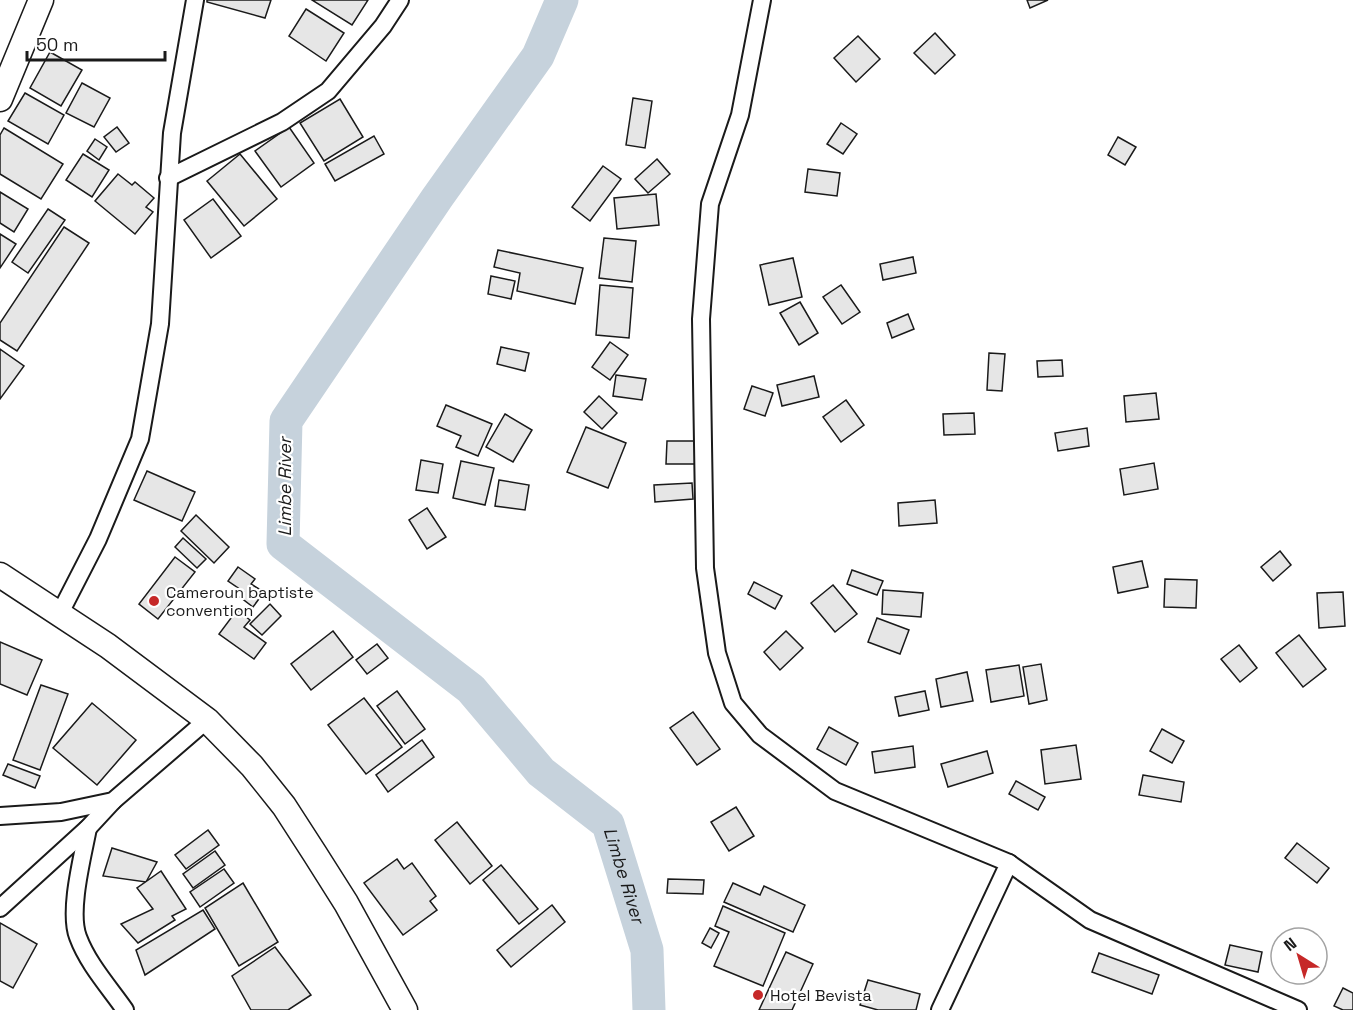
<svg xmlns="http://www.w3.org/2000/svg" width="1353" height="1010" font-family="'Space Grotesk',sans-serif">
<rect width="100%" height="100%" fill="#fff"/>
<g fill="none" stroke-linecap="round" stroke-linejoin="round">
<!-- river -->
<path stroke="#c6d2dc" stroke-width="33" id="s1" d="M562,0L538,56L437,198L286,421L283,544L471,689L541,772L608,824L647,950L649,1010"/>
</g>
<!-- building -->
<g fill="#e6e6e6" stroke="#1a1a1a" stroke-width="1.5">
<polygon points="207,0 271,0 265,18 207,2"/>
<polygon points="312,0 368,0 352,25"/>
<polygon points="1027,0 1048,0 1030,8"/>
<polygon points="306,9 344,33 326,61 289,36"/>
<polygon points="935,33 955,55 935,74 914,53"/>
<polygon points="858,36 880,59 856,82 834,58"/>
<polygon points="50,52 82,70 61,106 30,88"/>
<polygon points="82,83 110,98 94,127 66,113"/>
<polygon points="25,93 64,115 48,144 8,121"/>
<polygon points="633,98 652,101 645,148 626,145"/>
<polygon points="340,99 363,137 324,161 300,123"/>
<polygon points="841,123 857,134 843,154 827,144"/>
<polygon points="117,127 129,143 116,152 104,137"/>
<polygon points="289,127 314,163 281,187 255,151"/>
<polygon points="4,128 63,164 41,199 0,174 0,135"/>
<polygon points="374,136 384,154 335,181 325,164"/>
<polygon points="1118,137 1136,147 1125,165 1108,155"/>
<polygon points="95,139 107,147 99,160 87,151"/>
<polygon points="83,154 109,170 92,197 66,180"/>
<polygon points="240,154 277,199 244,226 207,181"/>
<polygon points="657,159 670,174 648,193 635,179"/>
<polygon points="603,166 621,179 590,221 572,207"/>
<polygon points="808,169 840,173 837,196 805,192"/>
<polygon points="118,174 132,185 135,182 154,198 146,207 153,212 135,234 95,201"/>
<polygon points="0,192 28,209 14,232 0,223"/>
<polygon points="656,194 659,225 617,229 614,198"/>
<polygon points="213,199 241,236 211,258 184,220"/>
<polygon points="48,209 65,220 28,273 12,262"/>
<polygon points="64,227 89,243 17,351 0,340 0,323"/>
<polygon points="0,234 16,244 0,268"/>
<polygon points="604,238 636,241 632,282 599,278"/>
<polygon points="498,250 583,268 575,304 517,291 520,273 494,267"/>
<polygon points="913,257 916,273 883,280 880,264"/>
<polygon points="793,258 802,297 769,305 760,265"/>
<polygon points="491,276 515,281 511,299 488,294"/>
<polygon points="600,285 633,288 629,338 596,335"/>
<polygon points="841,285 860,312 842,324 823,297"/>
<polygon points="800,302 818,333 799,345 780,313"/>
<polygon points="908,314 914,329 892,338 887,323"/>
<polygon points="610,342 628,355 610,380 592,367"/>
<polygon points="501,347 529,353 525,371 497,364"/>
<polygon points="0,349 24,366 0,399"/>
<polygon points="989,353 1005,354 1002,391 987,390"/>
<polygon points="1062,360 1063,376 1038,377 1037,361"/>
<polygon points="616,375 646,379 642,400 613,396"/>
<polygon points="814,376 819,397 782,406 777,385"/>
<polygon points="752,386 773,393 765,416 744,409"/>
<polygon points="1156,393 1159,419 1126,422 1124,396"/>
<polygon points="599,396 617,413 602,429 584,412"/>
<polygon points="846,400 864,425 841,442 823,417"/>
<polygon points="446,405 492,424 478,456 456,447 461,436 437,426"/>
<polygon points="974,413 975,434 944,435 943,414"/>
<polygon points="505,414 532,430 513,462 486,447"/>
<polygon points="586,427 626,443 608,488 567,472"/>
<polygon points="1087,428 1089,446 1058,451 1055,433"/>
<polygon points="667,441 701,441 700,464 666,464"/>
<polygon points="421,460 443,464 438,493 416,490"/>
<polygon points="461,461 494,468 485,505 453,498"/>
<polygon points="1154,463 1158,489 1124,495 1120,469"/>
<polygon points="147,471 195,492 182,521 134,500"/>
<polygon points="499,480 529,485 525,510 495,506"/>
<polygon points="692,483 693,499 655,502 654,485"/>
<polygon points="935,500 937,523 899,526 898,503"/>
<polygon points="427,508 446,537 427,549 409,520"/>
<polygon points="196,515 229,547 214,563 181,531"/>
<polygon points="183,538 206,559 197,568 175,547"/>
<polygon points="1280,551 1291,565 1273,581 1261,567"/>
<polygon points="175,557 195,572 158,619 139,604"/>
<polygon points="1142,561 1148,587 1118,593 1113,567"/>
<polygon points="238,567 255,579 251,584 264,592 253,607 240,597 244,592 228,581"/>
<polygon points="852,570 883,581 877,595 847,584"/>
<polygon points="1165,579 1197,580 1196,608 1164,607"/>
<polygon points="754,582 782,596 775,609 748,594"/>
<polygon points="833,585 857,614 835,632 811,603"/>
<polygon points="883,590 923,593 921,617 882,614"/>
<polygon points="1343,592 1345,626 1319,628 1317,593"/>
<polygon points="270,604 281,616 262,635 250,624"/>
<polygon points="237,610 250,620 244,627 266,643 254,659 219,634"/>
<polygon points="877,618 909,630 900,654 868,642"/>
<polygon points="333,631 353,657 311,690 291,664"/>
<polygon points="786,631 803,648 780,670 764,652"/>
<polygon points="1299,635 1326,669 1303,687 1276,653"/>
<polygon points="0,642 42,660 27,695 0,684"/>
<polygon points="377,644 388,658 367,674 356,660"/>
<polygon points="1239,645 1257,668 1240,682 1221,659"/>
<polygon points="1041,664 1047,700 1029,704 1023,667"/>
<polygon points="1019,665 1024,696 991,702 986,670"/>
<polygon points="967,672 973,701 941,707 936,679"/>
<polygon points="41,685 68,694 40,770 13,760"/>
<polygon points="397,691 425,729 405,744 377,706"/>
<polygon points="925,691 929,710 899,716 895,697"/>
<polygon points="364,698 402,747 366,774 328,725"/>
<polygon points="92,703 136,740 97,785 53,748"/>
<polygon points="693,712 720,749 697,765 670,728"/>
<polygon points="829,727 858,743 846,765 817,749"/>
<polygon points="1162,729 1184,741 1172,763 1150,751"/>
<polygon points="422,740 434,757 388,792 376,775"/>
<polygon points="1076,745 1081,779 1045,784 1041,750"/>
<polygon points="913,746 915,767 875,773 872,752"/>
<polygon points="987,751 993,773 948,787 941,764"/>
<polygon points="8,764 40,776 35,788 3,775"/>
<polygon points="1143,775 1184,782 1181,802 1139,795"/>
<polygon points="1016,781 1045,797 1038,810 1009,794"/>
<polygon points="736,807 754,836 729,851 711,822"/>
<polygon points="457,822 492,866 470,884 435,840"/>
<polygon points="208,830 219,845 186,869 175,855"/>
<polygon points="1297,843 1329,868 1317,883 1285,858"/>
<polygon points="112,848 157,862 146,882 103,876"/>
<polygon points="215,851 225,865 193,888 183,874"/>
<polygon points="397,859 404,869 412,863 436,896 430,901 437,910 403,935 364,883"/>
<polygon points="501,865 538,909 519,924 483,880"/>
<polygon points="224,869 234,883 200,907 190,892"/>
<polygon points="161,871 186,909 172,916 175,920 138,943 121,924 153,909 137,888"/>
<polygon points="668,879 704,880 703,894 667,893"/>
<polygon points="243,883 278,942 239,966 205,908"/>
<polygon points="733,883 760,895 764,886 805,905 793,932 724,902"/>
<polygon points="552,905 565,922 511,967 497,950"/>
<polygon points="723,906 785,933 763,986 714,966 729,932 715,926"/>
<polygon points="203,910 215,929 145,975 136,950"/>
<polygon points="0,923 37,944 13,988 0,981"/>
<polygon points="710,928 719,933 711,948 702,943"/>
<polygon points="1230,945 1262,952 1258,972 1225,965"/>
<polygon points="275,947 311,995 288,1010 251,1010 232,976"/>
<polygon points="786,952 813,964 792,1010 759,1010"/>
<polygon points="1099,953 1159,975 1152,994 1092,972"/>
<polygon points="868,980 920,994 916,1010 878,1010 860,1005"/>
<polygon points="1343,988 1353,993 1353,1010 1343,1010 1334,1006"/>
</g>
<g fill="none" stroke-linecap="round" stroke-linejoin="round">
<defs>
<g id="street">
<polyline points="762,0 740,115 710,204 701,319 705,568 717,653 733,703 760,735 835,791 1009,863 940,1010"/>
<polyline points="168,178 282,122 328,91 383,26 400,0"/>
<polyline points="60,613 98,539 140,439 160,324 172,133 195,0"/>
<polyline points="0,816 61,812 113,801 207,720"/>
<path d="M88,828C83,855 68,911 78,937C88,964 109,987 125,1010"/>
<polyline points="1009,863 1090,920 1298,1010"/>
<polyline points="0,908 88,828 113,801"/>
</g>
<g id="secondary">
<polyline points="0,99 41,0"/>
<polyline points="0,575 108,646 207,720 252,766 284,806 315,854 346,903 405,1010"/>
</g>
</defs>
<!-- street casing -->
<use href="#street" stroke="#1a1a1a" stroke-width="20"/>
<!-- secondary casing -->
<use href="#secondary" stroke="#1a1a1a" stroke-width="27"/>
<!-- street -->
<use href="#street" stroke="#fff" stroke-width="16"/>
<!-- secondary -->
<use href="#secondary" stroke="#fff" stroke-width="24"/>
</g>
<!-- markers -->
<g fill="#c62828" stroke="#fff" stroke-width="2">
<circle cx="154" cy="601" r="6"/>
<circle cx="758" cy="995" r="6"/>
</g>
<g text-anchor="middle" stroke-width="4.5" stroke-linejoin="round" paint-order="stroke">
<!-- poi labels -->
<g font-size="16" fill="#1a1a1a" stroke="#fff" text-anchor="start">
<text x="166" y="598">Cameroun baptiste<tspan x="166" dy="18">convention</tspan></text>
<text x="770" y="1001">Hotel Bevista</text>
</g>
<!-- water labels -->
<g font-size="18" font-style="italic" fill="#1a1a1a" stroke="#fff">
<text transform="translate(285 487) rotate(-90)" y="6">Limbe River</text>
<text dy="6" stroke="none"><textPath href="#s1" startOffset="1112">Limbe River</textPath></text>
</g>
</g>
<!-- north arrow -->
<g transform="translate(1299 956) rotate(323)"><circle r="28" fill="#ffffff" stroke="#a3a3a3" stroke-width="1.5"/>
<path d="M0-4.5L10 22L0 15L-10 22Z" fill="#c62828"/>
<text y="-9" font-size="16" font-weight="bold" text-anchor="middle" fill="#1a1a1a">N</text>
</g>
<!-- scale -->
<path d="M27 51v9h138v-9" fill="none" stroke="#1a1a1a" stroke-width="3"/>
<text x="36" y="51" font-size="18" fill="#1a1a1a" stroke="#ffffff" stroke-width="4.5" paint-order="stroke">50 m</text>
</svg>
